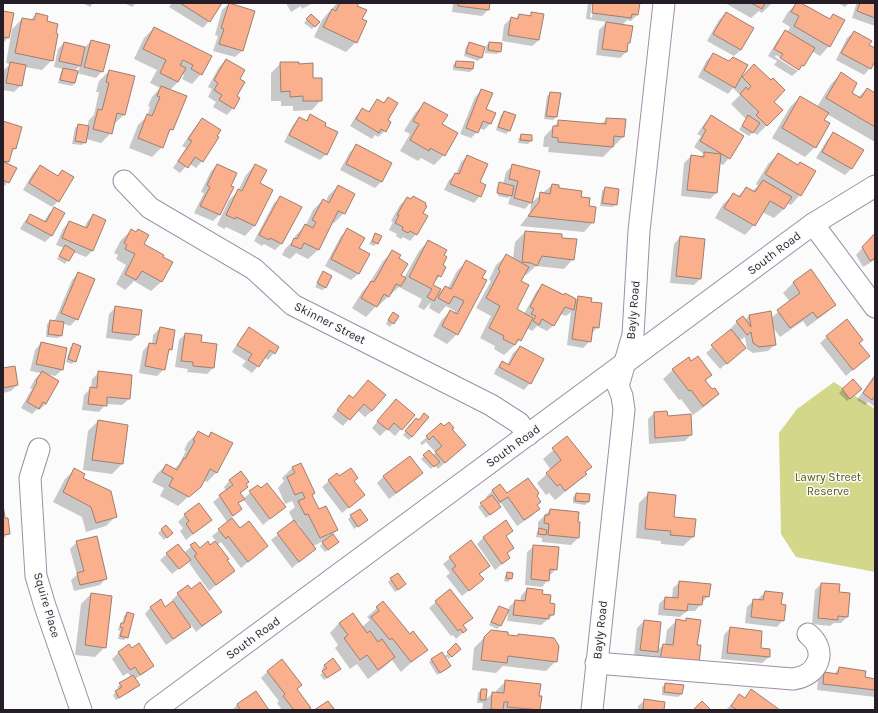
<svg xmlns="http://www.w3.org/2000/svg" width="878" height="713" font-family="Karla,sans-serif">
<rect width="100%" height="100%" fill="#fbfbfb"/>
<!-- green -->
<polygon fill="#d3d78a" points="834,382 875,409 875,572 796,557 781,534 779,433 797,409"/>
<!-- shadow -->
<g fill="#0003" fill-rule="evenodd">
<polygon points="83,3 93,3 90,7"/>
<polygon points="124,3 136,3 132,7"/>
<polygon points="172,3 221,3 209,21 203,28 169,7"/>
<polygon points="286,3 313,3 302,9 301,6 291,12"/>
<polygon points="337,3 358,3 356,7 361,20 356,42 346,52 314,37 322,20"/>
<polygon points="453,3 489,3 488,10 482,16 452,12"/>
<polygon points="588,3 592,3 590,17 592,18 594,3 639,3 637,15 631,21 627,20 622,25 629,42 627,45 626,52 620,58 596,55 599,30 607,22 586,19"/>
<polygon points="725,3 772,3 762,13 759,11 751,18"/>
<polygon points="797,3 829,20 833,15 829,46 820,56 812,51 800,69 776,55 775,57 798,71 792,76 774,65 777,61 768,56 779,38 785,32 787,33 790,27 782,22 788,12"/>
<polygon points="838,3 849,3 845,7"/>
<polygon points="858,3 875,3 875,26 852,18 856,5"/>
<polygon points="229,4 254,12 242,51 235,57 213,51 218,36 215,35 222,10"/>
<polygon points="3,12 8,38 3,43"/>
<polygon points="532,13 539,40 532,46 502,41 504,25 511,18 515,19 519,15 528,16"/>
<polygon points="726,13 753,28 741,50 734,56 707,41 719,20"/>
<polygon points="36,14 46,22 52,60 42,70 24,67 21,85 14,92 3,90 4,70 10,64 6,63 12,29 22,19 30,21"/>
<polygon points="311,15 318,22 312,29 304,23"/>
<polygon points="154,28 210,56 201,74 192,84 182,79 184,75 182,74 178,82 170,90 172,129 166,135 162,147 152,157 129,148 138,125 147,116 150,107 148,106 152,97 160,88 150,83 157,70 134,59 144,38"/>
<polygon points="854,32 868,45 875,49 875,59 870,68 864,75 836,60 847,38"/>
<path d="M91,41L102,71L96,78L77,73L75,83L72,86L58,83L61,72L63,69L54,67L58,49L64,43L84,48ZM80,66L78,72L74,71Z"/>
<polygon points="489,43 500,51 497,54 485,53 486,46"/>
<polygon points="469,44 481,58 478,61 464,56 466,47"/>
<polygon points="714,54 738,81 754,65 773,102 781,111 757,135 753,132 749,136 739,130 746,119 731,104 740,95 733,88 728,94 698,77 707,60"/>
<polygon points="226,60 239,79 233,108 227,115 213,107 216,102 208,97 212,89 208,87 219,67"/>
<polygon points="456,62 473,69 470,72 453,70 453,65"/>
<polygon points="281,63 312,79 321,100 312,110 293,111 293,106 281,106 281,101 271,101 271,73"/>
<polygon points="109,71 124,115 114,124 111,133 101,143 86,139 85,142 82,145 72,144 75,128 78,125 87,127 89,120 94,115 99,92 96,92 99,81"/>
<polygon points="841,74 850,93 858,97 867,89 875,94 875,142 827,114 823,121 815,147 805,157 772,138 790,107 800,97 817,107 831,84"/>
<polygon points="482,90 485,110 490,124 484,130 479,128 477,132 471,138 460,134 475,97"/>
<polygon points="550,93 556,117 553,120 544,119 547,96"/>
<polygon points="388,98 385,131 378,137 375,135 372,139 350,126 356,116 363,109 368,112 378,100 383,103"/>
<polygon points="425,103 441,125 456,133 444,155 434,165 421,158 418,161 400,151 410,134 404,131 415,113"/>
<polygon points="504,112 509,131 506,134 496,130 501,115"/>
<polygon points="311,116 326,154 320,160 284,142 293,125 299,119 305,121"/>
<polygon points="711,116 729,158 723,165 719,163 716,193 710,199 681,196 684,163 691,156 700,157 704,154 694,147 701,136 697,134 705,123"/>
<polygon points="202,119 215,136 202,161 196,168 189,163 180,173 173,168 186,148 182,146 196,126"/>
<polygon points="607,119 625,120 623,137 603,157 548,152 549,147 543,147 544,137 559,121 601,124"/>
<polygon points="3,122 15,148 11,152 8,162 6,164 15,169 5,186 3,185"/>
<polygon points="834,133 862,150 851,169 845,175 816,158 827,140"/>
<polygon points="522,135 531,141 528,144 518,143 519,138"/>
<polygon points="357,145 391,163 381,182 375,188 340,170 350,152"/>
<polygon points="778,154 798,166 800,195 791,205 787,203 784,209 774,218 762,212 754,225 745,235 715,218 723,204 733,195 737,197 747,188 752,191 758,186 756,184 768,164"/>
<polygon points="467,156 478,182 480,196 474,203 444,190 449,180 456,174 461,162"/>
<polygon points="217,165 230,186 232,188 219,215 213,221 194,213 204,193 201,192 211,171"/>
<polygon points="255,165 259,184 272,190 254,226 245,236 226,227 224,229 217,225 229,200 238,191 246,175"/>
<polygon points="513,165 539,172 531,203 552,185 558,189 580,198 593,222 584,232 520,226 530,213 531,202 525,209 508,204 511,195 508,198 498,196 500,186 498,186 495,195 497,187 500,184 503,184 506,172"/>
<polygon points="40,166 57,176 62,171 58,201 52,207 23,190 33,173"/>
<polygon points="338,186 344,213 334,223 332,222 318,250 308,259 296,253 290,259 282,255 285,249 292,242 296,235 306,225 313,210 323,200 326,202 328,196"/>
<polygon points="605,188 616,204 613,207 600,206 602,191"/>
<polygon points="281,197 281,244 275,250 264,244 262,246 254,241 274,203"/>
<polygon points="407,198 422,214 416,234 410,241 403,237 401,239 396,236 397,234 389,230 393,222 391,221 400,205"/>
<polygon points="54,208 63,213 51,236 45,242 20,229 24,222 31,215 44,222 48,215"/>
<polygon points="93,215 92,251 86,257 73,252 65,264 57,259 64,248 56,245 63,229 69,222 84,228 87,222"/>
<polygon points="348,230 357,249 368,255 358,274 351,280 325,266 341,236"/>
<polygon points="131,231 143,244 171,263 161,282 151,291 134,281 125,290 116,284 126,265 116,259 118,255 114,253 121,240"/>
<polygon points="525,232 561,239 573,259 564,269 536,266 526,275 524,274 520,282 515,309 524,314 536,292 542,285 576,300 579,298 590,303 598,327 591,334 590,341 583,348 567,345 571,312 566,316 560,314 554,325 547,331 537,326 532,331 527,328 520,340 504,355 494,349 495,346 480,338 491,316 476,308 491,281 489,280 496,265 506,256 513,259 515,242"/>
<polygon points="376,234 377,243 374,246 369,244"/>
<polygon points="875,234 875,260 863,267 856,255"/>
<polygon points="680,237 700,279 694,285 670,283 674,244"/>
<polygon points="428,241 443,256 440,276 432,285 437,295 445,287 448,288 457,271 467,261 484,271 457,334 447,344 433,336 441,321 450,311 454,313 455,311 446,306 439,314 429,308 431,302 424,310 418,307 422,299 399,287 378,306 377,305 366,317 352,308 362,292 369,284 383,261 393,251 397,259 400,276 404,278 419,251"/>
<polygon points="811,270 835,305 825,314 807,327 803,321 780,337 772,326 775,345 768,351 753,353 747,349 745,337 739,341 738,354 720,369 706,353 732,330 731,328 737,322 745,320 749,316 771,318 790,302 783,293 793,283"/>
<polygon points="78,273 77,319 70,326 62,323 61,335 58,338 46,337 47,324 50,321 60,322 55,320 72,280"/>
<polygon points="324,273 325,288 322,290 315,287"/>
<polygon points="116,307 141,311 138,335 131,341 106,338 109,314"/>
<polygon points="390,316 398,316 390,327 386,324"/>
<polygon points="846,320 858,343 868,356 846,376 820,343"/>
<polygon points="160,328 171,349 167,353 164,369 157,376 139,373 143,351 149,344 152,345 153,335"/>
<polygon points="249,329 274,353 268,360 264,357 258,366 252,373 242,366 246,361 232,352 243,335"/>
<polygon points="185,334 213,368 207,374 187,372 188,369 175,367 179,340"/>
<polygon points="41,343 66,348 62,370 55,376 46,374 46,404 39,410 37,409 32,414 21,408 32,389 30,388 35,379 41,373 30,371 35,350"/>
<polygon points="73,345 75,361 72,364 66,362 70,348"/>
<polygon points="520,347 530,383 524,390 494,374 496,369 502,363 507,365 513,353"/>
<polygon points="691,362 711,375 705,381 712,391 718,394 708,404 693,415 681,399 679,400 663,379 673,370"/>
<polygon points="3,369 17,385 11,391 3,393"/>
<polygon points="99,372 129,399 122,405 106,404 99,412 82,410 84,395 91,388 92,379"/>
<polygon points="875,374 875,407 868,402 865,405 857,400"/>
<polygon points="853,380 858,392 847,401 839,393"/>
<polygon points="362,388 372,411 365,417 357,410 343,426 332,417 343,403 352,399"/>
<polygon points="390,407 413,415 395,436 387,429 380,436 372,428"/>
<polygon points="654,413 667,417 691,435 685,441 649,444 648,419"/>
<polygon points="427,417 409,440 403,435 413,423"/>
<polygon points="98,421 122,464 112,474 83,470 88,431"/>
<polygon points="451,429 458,451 438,469 435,465 431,469 421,459 429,451 433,455 436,453 426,442 422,445 420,443 427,437"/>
<polygon points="198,433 207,437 211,433 217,472 207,482 203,480 200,486 178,506 160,496 164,488 152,482 156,475 166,465 174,469 179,464 186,451 184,450 188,442"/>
<polygon points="567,438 590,467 575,484 555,500 549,493 546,495 537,483 551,470 543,459"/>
<path d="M300,464L311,496L319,510L337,530L332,535L337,542L325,552L320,546L324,541L313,546L315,549L292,568L271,540L294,522L289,512L295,507L292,501L285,504L278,488L284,481L282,478L292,468ZM298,523L301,529H300L296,524Z"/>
<polygon points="74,470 116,516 106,526 86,532 82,517 53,502 65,479"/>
<polygon points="422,473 415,480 389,499 377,483 384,476"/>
<polygon points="337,474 339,478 353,481 364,495 342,513 322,487"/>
<polygon points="230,480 245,484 247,487 240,494 243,499 258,486 284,507 263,525 243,499 238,504 241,509 231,518 239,529 267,546 241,568 221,542 217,545 234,571 209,591 189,563 191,561 189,560 172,574 160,560 167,554 184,553 195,543 199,549 210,546 216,541 212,536 228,523 213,502 226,491 224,487"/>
<polygon points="500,485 507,494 536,496 536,506 538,509 532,516 517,526 501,503 498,505 500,507 486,518 478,507 487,499 486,497 492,491"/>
<polygon points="649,493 693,537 683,546 661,544 661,541 636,538 639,503"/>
<polygon points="576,494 589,495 588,502 585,505 573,503 573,497"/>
<polygon points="359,510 363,523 354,529 348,519"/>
<polygon points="550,510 579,523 578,538 571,545 542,542 542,538 536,537 537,532 540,529 538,529 538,522"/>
<polygon points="3,513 8,534 3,539"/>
<polygon points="185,515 210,520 186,540 180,531 183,528 178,522"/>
<polygon points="166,526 168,536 164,540 158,533"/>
<polygon points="512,531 505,537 513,548 507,554 509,558 495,570 477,544 484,537"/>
<polygon points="77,542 106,578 100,585 74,591 71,580 77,575 70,549"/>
<polygon points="534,546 556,569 549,576 548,580 542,587 525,585 527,552"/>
<polygon points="450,558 489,566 479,575 483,579 462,596 446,576 450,573 443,564"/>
<polygon points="508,573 511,579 508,582 504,581 505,576"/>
<polygon points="391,579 405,584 395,592 388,582"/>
<polygon points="680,582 708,596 695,611 687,611 680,617 658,615 659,604 665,598 672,598 673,588"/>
<polygon points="821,584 838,593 849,594 847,617 841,623 834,623 830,626 812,624 815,590"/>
<polygon points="527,589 541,595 549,604 553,615 541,625 507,621 509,607 515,601 520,601 521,596"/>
<polygon points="191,590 221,612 196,632 191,625 183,633 166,645 145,614 151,607 165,608 173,602 172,600 178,594"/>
<polygon points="450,590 471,618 462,626 466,630 456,639 453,635 451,636 429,608"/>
<polygon points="765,592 783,620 777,627 745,623 747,607 754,600 758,601 758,599"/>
<polygon points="91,594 105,647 95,657 75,655 81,604"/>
<polygon points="499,607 507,611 500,626 497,629 489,625 496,610"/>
<polygon points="377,608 426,649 401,672 392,660 384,667 368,679 357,664 350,669 335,648 338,645 330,633 339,623 362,627 370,620 367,617"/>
<polygon points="127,613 127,637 124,640 118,639 120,631 118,630 119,627 122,624 124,616"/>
<polygon points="687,619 700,621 651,670 653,655 651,658 634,656 637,628 644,621 657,651 663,645 665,645 667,630 677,620 684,622"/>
<polygon points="730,628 759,649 769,657 762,663 721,659 724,635"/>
<polygon points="491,631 506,636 517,637 518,635 556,661 546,671 503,666 496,673 472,670 474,648"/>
<polygon points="456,645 460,649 449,659 445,656"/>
<polygon points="118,653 152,666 146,672 135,679 139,685 136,688 116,700 113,695 119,690 117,687 131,677 128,673 123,676 112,659"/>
<polygon points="432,659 447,669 437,675 429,662"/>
<polygon points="325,665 336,671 324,680 320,675 324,671 322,668"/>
<polygon points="839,668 864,678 875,680 875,697 817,690 818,680 824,673 834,674"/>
<polygon points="268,671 296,690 307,710 282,710 277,703 279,701 261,678"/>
<polygon points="506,681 541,697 539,710 482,710 483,703 477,703 478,693 481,690 485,690 484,701 493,693 496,693 496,691"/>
<polygon points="665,684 682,694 678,697 662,695 662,687"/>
<polygon points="752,690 779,710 726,710 739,696 743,699"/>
<polygon points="256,692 268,710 232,710 237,705"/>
<polygon points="645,700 663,710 638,710 638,706"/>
</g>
<!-- building -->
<g fill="#fab08d" stroke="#9f7e6f">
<polygon points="180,3 222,3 210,22"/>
<polygon points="229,3 255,11 243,51 219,44 224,29 221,28"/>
<polygon points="340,3 359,3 357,6 367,10 362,19 367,21 357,43 323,27 332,9 336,11"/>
<polygon points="458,3 490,3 489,10 458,6"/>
<polygon points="593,3 640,3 638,15 632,14 631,18 592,13"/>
<polygon points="751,3 765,3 762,9"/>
<polygon points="796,3 801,3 830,19 833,14 845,20 830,47 794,26 799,16 791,12"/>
<polygon points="860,3 875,3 875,18 857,11"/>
<polygon points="3,11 14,13 9,38 3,37"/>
<polygon points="531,12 544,14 539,40 508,35 511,17 518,19 519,14 531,16"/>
<polygon points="726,12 754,28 741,50 713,34"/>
<polygon points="36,13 48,16 47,21 58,24 56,33 58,34 53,61 15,53 22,18 34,20"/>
<polygon points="311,14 320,22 315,27 306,19"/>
<polygon points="606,22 633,26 630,43 628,43 627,52 602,49"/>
<polygon points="154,27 212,56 202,75 191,69 193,65 183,60 180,65 186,68 178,82 160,73 166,60 143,49"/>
<polygon points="785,30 815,48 804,66 802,65 799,70 780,58 783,54 774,49"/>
<polygon points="854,31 872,41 869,45 875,48 875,61 871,69 841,53"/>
<polygon points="91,40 110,45 103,72 84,67"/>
<polygon points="64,42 85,47 81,66 59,61"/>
<polygon points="469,42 485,47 482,58 466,53"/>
<polygon points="489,42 502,43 501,52 488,50"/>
<polygon points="713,53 729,61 733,57 748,65 735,88 704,70"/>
<polygon points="226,59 245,70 240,79 245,82 237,96 240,98 234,109 219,100 222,95 214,90 218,83 214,80"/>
<polygon points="456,61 474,62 473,69 455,67"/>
<polygon points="10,62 26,65 22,86 6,83"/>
<polygon points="280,62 299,62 299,64 313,63 313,78 322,78 322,101 303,101 303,96 290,97 290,91 281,92"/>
<polygon points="754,64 771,80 773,78 785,90 774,102 783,110 767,126 756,115 759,112 740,94 746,87 748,90 751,86 742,77"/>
<polygon points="63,68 78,71 75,83 60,80"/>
<polygon points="109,70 135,76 125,115 117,113 112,134 93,129 98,109 102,110 109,83 106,82"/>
<polygon points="841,72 857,83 852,93 861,98 867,88 875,93 875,127 826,98"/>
<polygon points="161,86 187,96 173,130 170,129 163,148 138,138 147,114 152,116 160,97 157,96"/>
<polygon points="481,89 493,93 486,109 496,113 491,124 483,121 478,133 466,128"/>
<polygon points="550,92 561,93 557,117 546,116"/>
<polygon points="800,96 829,113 824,120 830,123 816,148 782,128"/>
<polygon points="388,97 398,103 388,120 391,122 386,132 381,129 379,133 356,119 362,108 369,112 377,99 384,103"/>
<polygon points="424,102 448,115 442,124 458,133 445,156 430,148 429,151 410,140 419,124 413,121"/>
<polygon points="504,111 516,115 510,131 498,127"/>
<polygon points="310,114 326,123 325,126 338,132 327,155 289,135 299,117 307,121"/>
<polygon points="711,115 744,136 730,159 700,141 706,130 703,128"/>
<polygon points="748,115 760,123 753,133 742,126"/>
<polygon points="202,118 221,130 217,136 219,137 203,162 195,157 188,168 178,161 192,141 188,139"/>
<polygon points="606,118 626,119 624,137 614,136 613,147 558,142 558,138 552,137 553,126 558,126 558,120 606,124"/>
<polygon points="3,121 22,127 16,149 13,148 9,162 3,161"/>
<polygon points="78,124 89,126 86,143 75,141"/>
<polygon points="833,132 864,150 852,169 822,152"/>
<polygon points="521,134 532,135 532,141 520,140"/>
<polygon points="356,144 392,163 382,182 346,164"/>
<polygon points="704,152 721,154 717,193 687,190 691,155 704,157"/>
<polygon points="778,153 798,165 800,162 816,171 801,196 765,174"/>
<polygon points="467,155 488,164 480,182 486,185 481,197 450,184 455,173 459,174"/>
<polygon points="4,162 17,168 9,183 3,180 3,164"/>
<polygon points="217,164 237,173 231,186 234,187 220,215 200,206 210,187 207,185"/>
<polygon points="255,164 267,170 260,183 273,190 255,226 236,217 235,219 226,215 238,189 242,191"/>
<polygon points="512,164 540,171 532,203 514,198 518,181 509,179"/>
<polygon points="40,165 58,176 62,170 74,177 59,202 29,183"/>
<polygon points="763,180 792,197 784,209 770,201 755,226 724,208 733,193 740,197 746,187 755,192"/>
<polygon points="499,182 514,186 512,196 497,193"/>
<polygon points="552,184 559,185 559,188 582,191 581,197 590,198 589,206 596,207 594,223 528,216 539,202 540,192 550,194"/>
<polygon points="338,185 355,194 345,214 338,211 319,250 304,243 301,249 291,245 294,238 297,239 305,224 313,228 316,222 312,220 323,199 329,203"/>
<polygon points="605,187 619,189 617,205 602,203"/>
<polygon points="280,196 302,207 282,244 270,238 269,240 259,235"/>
<polygon points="413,196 426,203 425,205 427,206 423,213 428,216 417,235 410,231 408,233 402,230 403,227 395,223 399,215 397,215 407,197 411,199"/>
<polygon points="54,207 65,213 52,236 26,222 30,214 46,222"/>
<polygon points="93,214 106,220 93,251 62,238 69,221 87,228"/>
<polygon points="347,228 365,238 359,248 370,254 359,274 331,259"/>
<polygon points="131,229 136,232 138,229 149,235 144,244 164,255 163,257 173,262 162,282 142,271 136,280 125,274 135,254 125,249 127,245 124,243"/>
<polygon points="525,231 562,234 562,238 577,239 574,260 542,256 537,266 531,263 522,262"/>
<polygon points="375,233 382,236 378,244 372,241"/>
<polygon points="875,233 875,258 870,261 862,247"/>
<polygon points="680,236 705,239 701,279 676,276"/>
<polygon points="428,240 447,250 444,255 447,257 443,265 446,267 441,277 438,275 433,285 441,289 434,301 427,297 432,289 409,277"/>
<polygon points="65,245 75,251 69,261 59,256"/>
<polygon points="392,250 401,255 399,258 408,264 401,275 406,278 401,286 396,284 389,297 384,294 377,307 361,298 371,281 374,282"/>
<polygon points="506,254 529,267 521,281 529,285 517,309 533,318 521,341 518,339 515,345 503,339 504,336 489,328 500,306 486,298 500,271 498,269"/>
<polygon points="466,260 486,271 482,278 487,280 458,335 442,326 450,310 457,314 464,301 454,296 449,304 438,298 445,286 451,289"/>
<polygon points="811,269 836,305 817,318 813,312 790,328 777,310 800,293 793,282"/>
<polygon points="323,271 332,276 326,288 317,283"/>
<polygon points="78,272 95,279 78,320 61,313"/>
<polygon points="542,284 564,295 565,293 576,299 574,310 565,307 554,326 542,319 539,325 533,321 536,316 531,314 534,309 530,307"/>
<polygon points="578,296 592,298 591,302 602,303 599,328 593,327 591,342 572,339"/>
<polygon points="115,306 142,310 139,335 112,332"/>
<polygon points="771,311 776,345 759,347 753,343 751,332 747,335 736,321 743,316 751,327 749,315"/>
<polygon points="393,312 399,316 394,324 388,320"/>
<polygon points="847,319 863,340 859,343 870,356 853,370 826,336"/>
<polygon points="50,320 64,322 62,336 48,334"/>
<polygon points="160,327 175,330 172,350 169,349 165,370 145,366 149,343 156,344"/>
<polygon points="249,327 279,347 275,354 270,350 259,367 248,360 252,354 237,345"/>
<polygon points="731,329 746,348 727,364 711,345"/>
<polygon points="185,333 202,335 201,342 217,344 214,368 193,366 193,362 181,361"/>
<polygon points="41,342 67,348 63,370 36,364"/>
<polygon points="73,343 81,346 76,362 68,359"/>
<polygon points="520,346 544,359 531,384 499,367 502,361 509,365"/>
<polygon points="698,356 712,375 705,380 712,389 715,388 719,394 703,406 691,390 689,391 672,369 689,357 691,361"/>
<polygon points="15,366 18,385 3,388 3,368"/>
<polygon points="42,371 59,381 46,404 43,402 39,409 27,402 37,382 36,381"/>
<polygon points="98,371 132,375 130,399 107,397 107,406 88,404 90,387 97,388"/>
<polygon points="875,376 875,396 872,400 863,393"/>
<polygon points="853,379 862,389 850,399 842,389"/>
<polygon points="368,380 386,395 372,411 364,404 350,420 337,410 349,395 353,398"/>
<polygon points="396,399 415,415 402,430 394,423 388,430 377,421"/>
<polygon points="667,411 668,416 691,414 692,435 655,438 654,412"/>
<polygon points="424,413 429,417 412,437 405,431 416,418 419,420"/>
<polygon points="98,420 128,425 123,464 92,460"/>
<polygon points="449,422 454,428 452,429 466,445 445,463 435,452 442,446 433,436 429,440 426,436 441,423 444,426"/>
<polygon points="198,431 209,437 211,432 233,443 217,473 210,469 201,487 189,497 169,486 173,478 162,472 166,464 177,470 184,458 185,459 195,441 193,440"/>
<polygon points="567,436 592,467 585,472 587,474 565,491 560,484 557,486 546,473 561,460 552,448"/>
<polygon points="429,450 440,462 434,467 423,455"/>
<polygon points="410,456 423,473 396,493 383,476"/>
<polygon points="301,463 315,493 312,495 319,509 326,506 338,530 320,538 308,514 305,515 298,501 305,498 302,492 295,495 287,477 295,473 292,467"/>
<polygon points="74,468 85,474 83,478 111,491 117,517 96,523 91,507 63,492"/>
<polygon points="351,468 358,478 354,481 365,495 349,508 328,480 337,473 339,476"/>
<polygon points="241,471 249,482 246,484 248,487 240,493 245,499 238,503 242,509 233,516 219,495 233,485 229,480"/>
<polygon points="528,478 539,493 537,496 541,502 537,505 540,509 524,520 508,497 500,502 492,490 500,484 507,493"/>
<polygon points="267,483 286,507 270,519 249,491 258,485 261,488"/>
<polygon points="648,492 676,495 674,517 696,519 694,537 670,535 671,531 645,529"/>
<polygon points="576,493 590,494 589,502 575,501"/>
<polygon points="492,495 501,507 490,515 480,503"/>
<polygon points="199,503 212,520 193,534 186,524 189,521 184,514"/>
<polygon points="3,504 5,518 8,518 10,534 3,535"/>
<polygon points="360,509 368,520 358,527 350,515"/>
<polygon points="550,509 579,512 578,522 580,522 579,538 548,535 549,524 544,523 545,515 549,515"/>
<polygon points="232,518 240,528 249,521 268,546 248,562 228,536 226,539 218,529"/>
<polygon points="294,520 316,549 299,562 277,533"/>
<polygon points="506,520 513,531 506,536 514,548 507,553 510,558 502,564 483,537"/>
<polygon points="166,525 173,533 167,538 161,529"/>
<polygon points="539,528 547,530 546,535 538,534"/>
<polygon points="333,534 339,542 328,550 322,542"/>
<polygon points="97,536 107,579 80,585 77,573 84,571 76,541"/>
<polygon points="471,540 490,566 479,574 484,579 469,591 452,569 456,566 449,557"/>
<polygon points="208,541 210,545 215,541 229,559 227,560 235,571 216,585 194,556 197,554 190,545 195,542 200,548"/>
<polygon points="178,544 191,560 179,569 166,553"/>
<polygon points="533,545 559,547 557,570 550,569 549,581 531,579"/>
<polygon points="507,572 513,573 512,579 506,578"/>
<polygon points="398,573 406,584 398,590 390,578"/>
<polygon points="679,581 711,584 709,597 703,596 702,605 688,604 687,611 664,609 665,597 678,598"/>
<polygon points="200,582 222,612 202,626 177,593 188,585 191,589"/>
<polygon points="821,583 840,584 839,592 850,593 848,617 838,616 838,620 818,618"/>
<polygon points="527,588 543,590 542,594 551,595 550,603 555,604 554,615 549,615 549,619 513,615 515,600 525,601"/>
<polygon points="450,589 473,618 463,625 467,630 463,633 460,629 458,631 435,601"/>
<polygon points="765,591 783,593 781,604 786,605 784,621 751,617 753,599 763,600"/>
<polygon points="91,593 112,596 106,648 85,645"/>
<polygon points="161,599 165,607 173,601 191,627 173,639 150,607"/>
<polygon points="383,601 410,634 413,631 428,650 411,662 392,638 390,640 371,617 379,611 376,607"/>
<polygon points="499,606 509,610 501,626 491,622"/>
<polygon points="127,612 134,614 128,638 120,636 123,628 120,627 121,623 124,623"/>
<polygon points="353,613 367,633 370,631 378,642 382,639 395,657 378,670 367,655 360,660 344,638 348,635 339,623"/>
<polygon points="686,618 701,620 697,645 701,645 699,663 660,660 663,644 673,645 676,619 686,621"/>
<polygon points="644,620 661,622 658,652 640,650"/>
<polygon points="730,627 762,631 761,648 770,649 770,657 727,653"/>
<polygon points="491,630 508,632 508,635 518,636 518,634 554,638 559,646 557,662 508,656 507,663 481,660 484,637"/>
<polygon points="139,643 154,666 140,675 135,667 130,670 118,652 129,644 132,648"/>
<polygon points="456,643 461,649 452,657 447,652"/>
<polygon points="442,652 451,666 440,673 431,659"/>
<polygon points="333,658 341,669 327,678 322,671 327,668 324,665"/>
<polygon points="282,659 302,685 297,689 311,708 308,710 294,710 283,696 285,694 267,671"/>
<polygon points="839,667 866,671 865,677 875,679 875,690 823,684 824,672 838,674"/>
<polygon points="133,675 140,685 119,698 115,691 122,687 119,683"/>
<polygon points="505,680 541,684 539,696 542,696 540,710 507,707 508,702 504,702 503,710 491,709 492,692 504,693"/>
<polygon points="665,683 684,685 682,694 664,692"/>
<polygon points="481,689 487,689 486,700 480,700"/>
<polygon points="751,689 780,710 737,710 731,706 739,694 745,698"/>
<polygon points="256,691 269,710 240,710 237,704"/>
<polygon points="644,699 665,702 664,710 643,710"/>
<polygon points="328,701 335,710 314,710"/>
<polygon points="702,701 711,710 693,710"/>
</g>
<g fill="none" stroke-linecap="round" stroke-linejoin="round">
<defs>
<g id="minor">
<polyline points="124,181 150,208 254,269 293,305 491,405 519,423 528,435"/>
<polyline points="813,224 875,307"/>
<polyline points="39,449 30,478 36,576 45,606 81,710"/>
<path d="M596,663L793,679C818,676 829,651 808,634"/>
<polyline points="155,710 813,224 875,186"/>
<polyline points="592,710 624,410 622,396 618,386 633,335 639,231 664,3"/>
</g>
</defs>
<!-- minor casing -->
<use href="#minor" stroke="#a08daa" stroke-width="23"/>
<!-- minor -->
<use href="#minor" stroke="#fff" stroke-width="21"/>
</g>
<g text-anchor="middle" stroke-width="3" stroke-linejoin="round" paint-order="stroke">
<!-- street labels -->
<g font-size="12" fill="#251e29" stroke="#fbfbfb">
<text transform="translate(774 253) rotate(-37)" y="4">South Road</text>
<text transform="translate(633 310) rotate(-85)" y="4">Bayly Road</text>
<text transform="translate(330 323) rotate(27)" y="4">Skinner Street</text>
<text transform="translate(513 446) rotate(-36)" y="4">South Road</text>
<text transform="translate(47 605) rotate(74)" y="4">Squire Place</text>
<text transform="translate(600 630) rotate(-84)" y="4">Bayly Road</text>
<text transform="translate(253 638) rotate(-36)" y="4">South Road</text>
</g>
<!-- park labels -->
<g font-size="12" fill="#585a0e" stroke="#fbfbfb">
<text x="828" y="481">Lawry Street<tspan x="828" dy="14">Reserve</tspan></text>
</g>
</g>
<!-- border -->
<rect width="878" height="713" fill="none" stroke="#251e29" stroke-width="8"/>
</svg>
